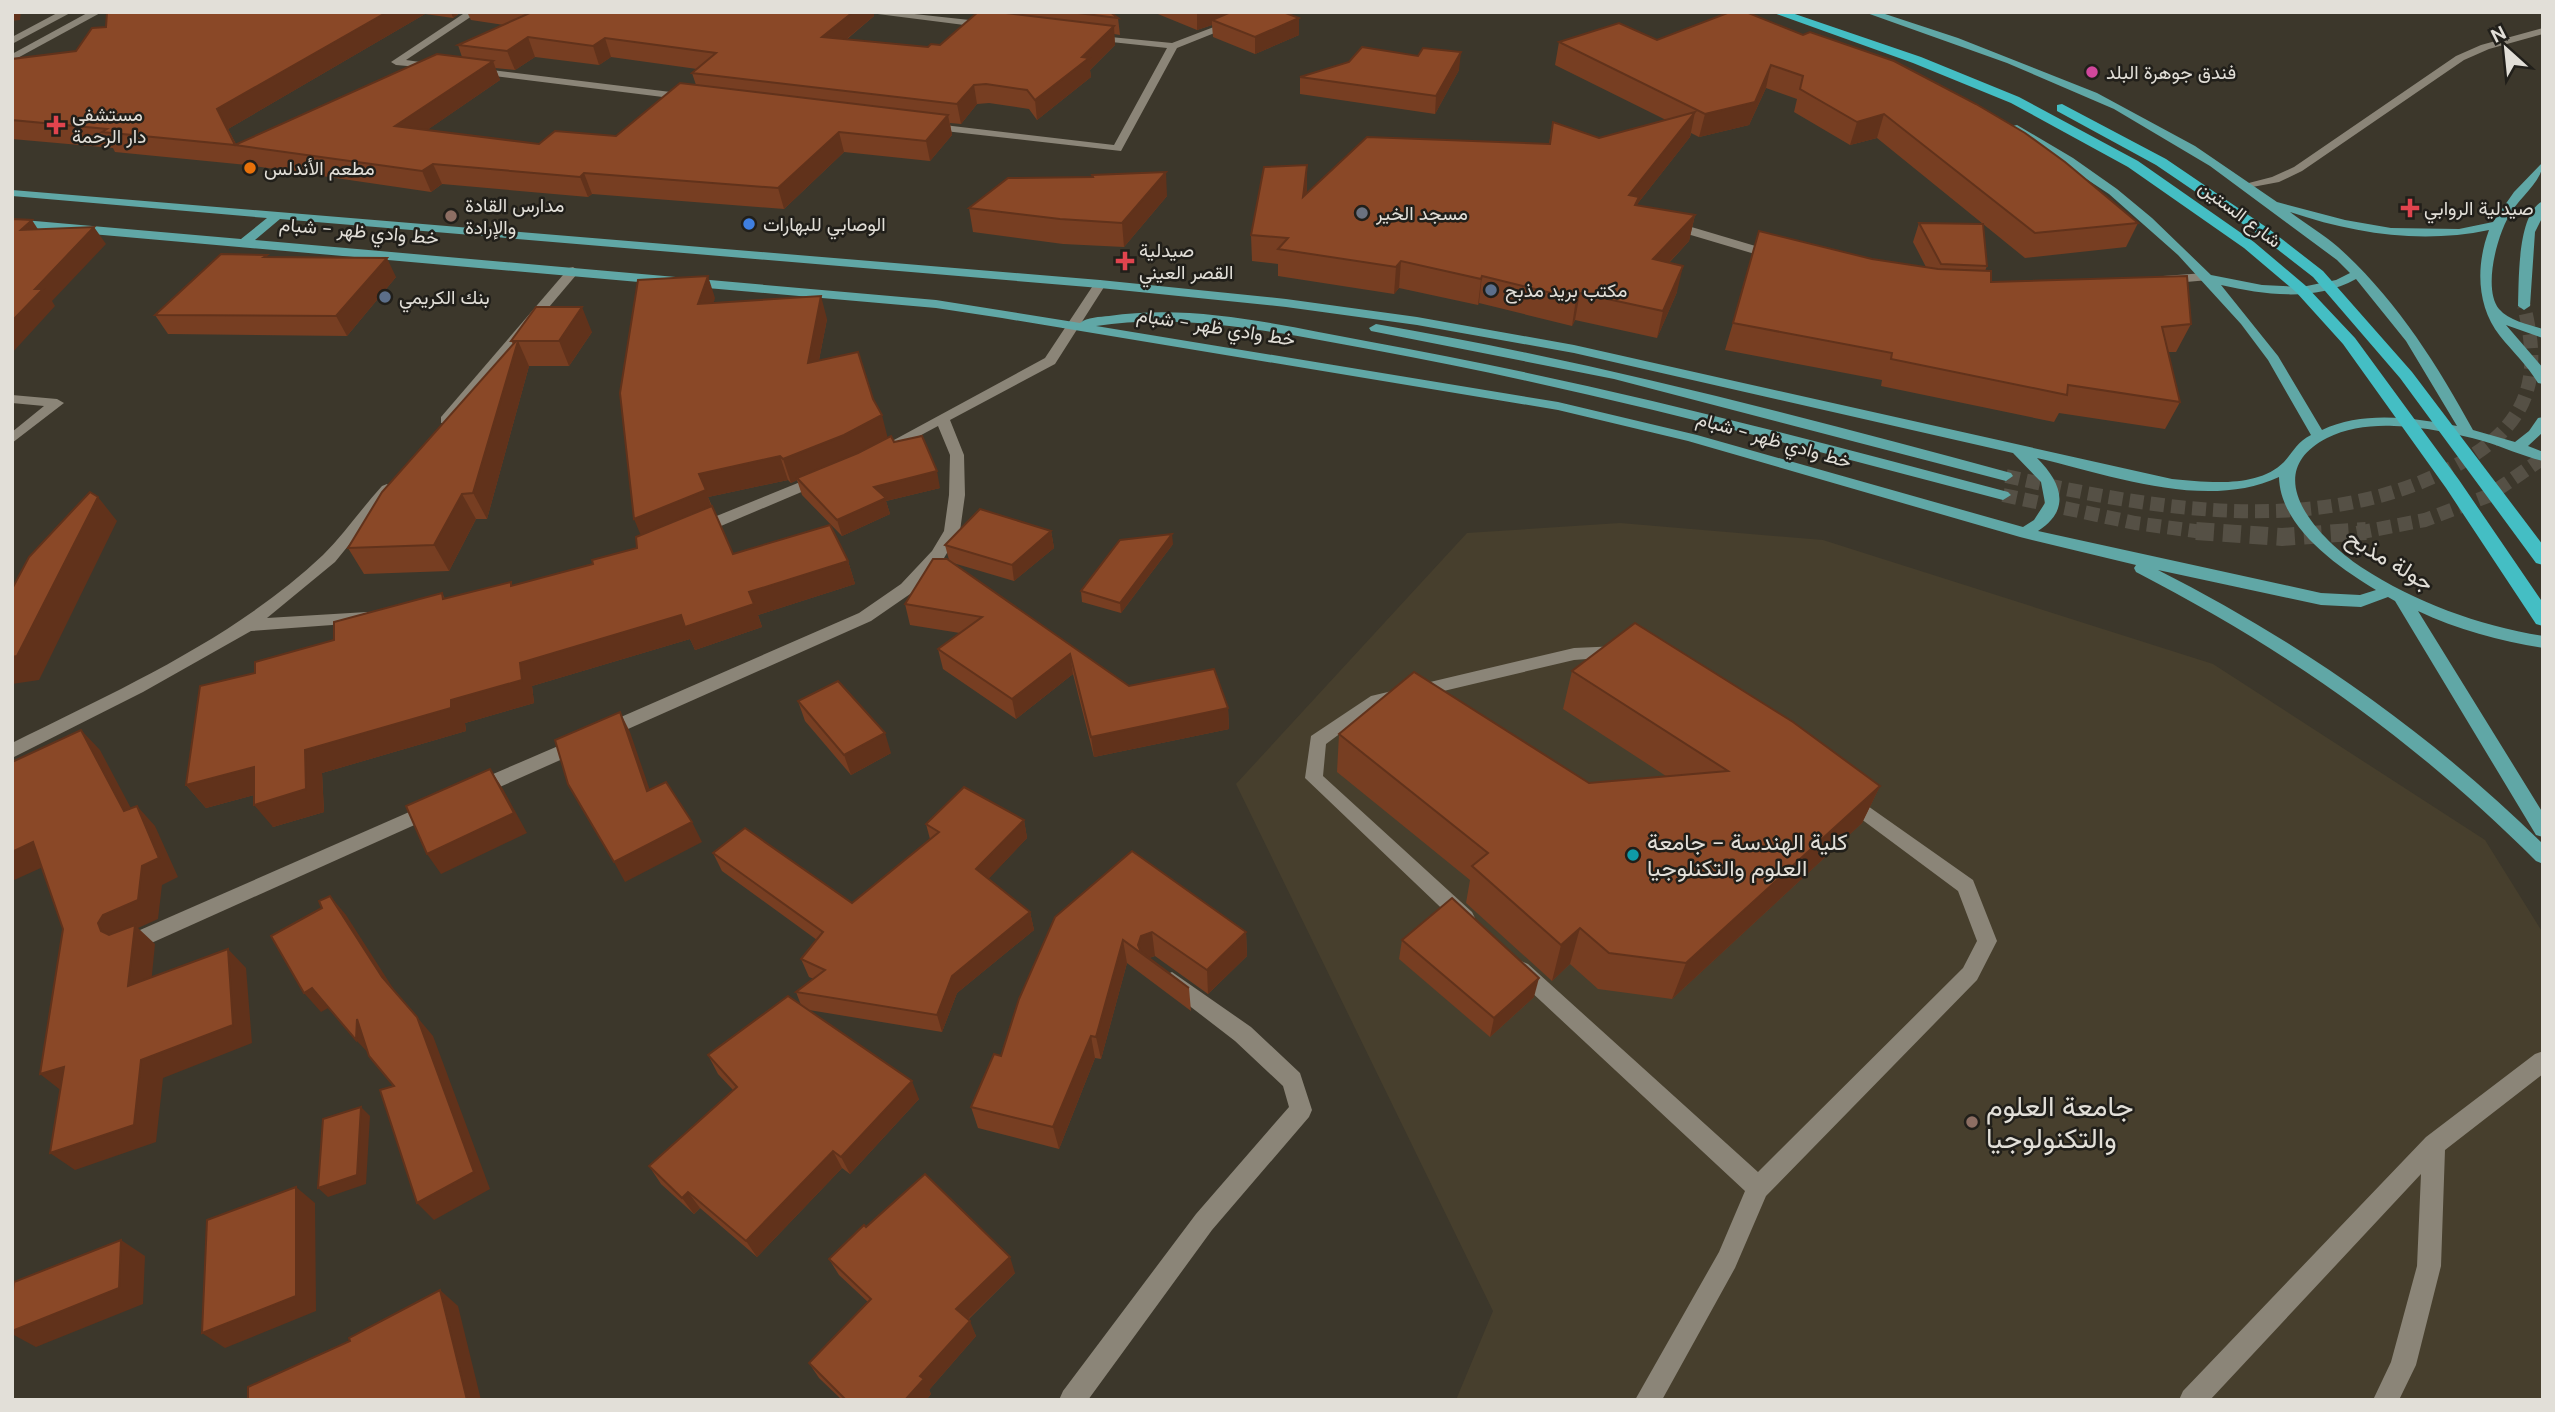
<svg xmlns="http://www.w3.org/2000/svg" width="2555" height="1412" font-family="'DM Sans',Vazirmatn,sans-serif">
<rect width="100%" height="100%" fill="#3c372b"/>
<path fill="#473f2d" d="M1620,523L1823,540L2213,664L2485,840L2543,933V1400H1456L1493,1311L1236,784L1467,533Z"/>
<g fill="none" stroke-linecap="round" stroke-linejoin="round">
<g stroke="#555045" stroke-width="14" stroke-dasharray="14 7" stroke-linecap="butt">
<path d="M2006,476C2152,509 2325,541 2462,462C2529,423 2542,379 2524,306"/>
<path d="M2003,495L2135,523L2210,533"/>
<path d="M2357,533L2425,520L2488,496L2543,458"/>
</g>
<path stroke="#555045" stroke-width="18" stroke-dasharray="18 9" stroke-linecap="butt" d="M2196,531L2282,537L2366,531"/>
<g fill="#8b8578" fill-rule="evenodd">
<path d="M1619,646L1627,652L1625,656L1574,660L1376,707L1326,744L1323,776L1472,912L1475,918L1472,924L1465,926L1458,924L1305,778L1311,736L1371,696L1574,648Z"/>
<path d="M1848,792L1973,880L1997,941L1977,980L1766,1196L1735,1268L1662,1400H1635L1719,1252L1745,1191L1514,976L1511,970L1514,964L1521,961L1528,964L1758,1172L1963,968L1977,941L1958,891L1841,804L1839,799L1841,794Z"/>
<path d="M2543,1051V1074L2445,1150L2441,1266L2416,1365L2399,1400H2373L2391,1362L2417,1266L2421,1174L2210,1400H2179L2183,1391L2426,1137L2535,1054Z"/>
</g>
<g fill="#8b8578" fill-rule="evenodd">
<path d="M466,12H478L406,60L441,65V69L396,65L391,62Z"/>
<path d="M862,12H896L988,22L993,25L988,28Z"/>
<path d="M1253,12H1267L1177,48L1121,151L927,129L922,126L927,123L1114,145L1167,48L1093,40L1090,39V35L1172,43Z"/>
<path d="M2543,28V34L2489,49L2464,60L2302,171L2279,182L2247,188L2241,185L2272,177L2294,167L2456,56L2481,45Z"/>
<path d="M475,68L687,94L692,97L687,100L471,73L470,71Z"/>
<path d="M1678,223L1779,253L1781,256L1775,260L1674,230V224Z"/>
<path d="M573,267L579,271L577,274L451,423H441V417L569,268Z"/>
<path d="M2205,273L2211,277L2209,280L2163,284L2157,280L2163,276Z"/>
<path d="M1100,280L1106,284L1055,364L950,420L964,455L965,495L960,531L944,558L913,592L871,621L610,737H598L595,732L598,727L859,613L901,584L932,551L944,531L949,495L950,455L938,426L882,456H872L870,453L1045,358L1096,281Z"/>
<path d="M12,395L57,399L64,403L12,443V432L44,406L12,403Z"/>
<path d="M820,474L827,479L825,482L702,534L697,535L689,530L692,526Z"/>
<path d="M387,484L395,489L392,492L335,562L267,618L367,612L373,614L375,618L373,622L251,631L143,692L12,758V743C120,689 234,639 323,555C344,534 362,508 382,486Z"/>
<path d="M579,737L585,739L588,744L585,749L484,794H470L468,789L470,784Z"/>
<path d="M432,802L439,804L441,809L439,814L138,949L131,952L124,949L121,943L124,937Z"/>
<path d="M1172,972L1251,1027L1300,1073L1312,1110L1309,1117L1212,1230L1088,1400H1059L1063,1391L1196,1214L1289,1107L1283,1086L1235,1041L1165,987L1162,981L1165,975Z"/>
</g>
<g fill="#8b8578" fill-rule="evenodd">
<path d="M59,12H72L12,44V37Z"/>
<path d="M89,12H102L12,61V54Z"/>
</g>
<g fill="#60a7a6" fill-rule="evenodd">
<path d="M1864,12H1879L1958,38L2097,93L2195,146L2277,202L2345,220L2391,228L2459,229L2493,222L2514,192L2543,162C2543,180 2522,195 2512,211C2498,231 2482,288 2499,309C2509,321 2528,324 2543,329V338L2506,325L2543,368V384L2538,383C2527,365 2513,352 2500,336C2476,305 2476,265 2489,230C2422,244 2355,234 2290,212C2306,224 2323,234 2338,247C2395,298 2437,364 2473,430L2515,442L2529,431L2538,418L2543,417V432L2528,446L2543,452V461C2522,456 2503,447 2483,441C2454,433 2424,427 2394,426C2371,425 2347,428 2327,438C2257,474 2318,538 2361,567C2416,603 2478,625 2543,636V648C2500,641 2458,630 2418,611L2543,813V837L2536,835L2395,601L2388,597L2361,607L2321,605L2158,570C2300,642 2429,732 2543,844V864L2536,861C2416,741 2287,650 2136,572L2134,568L2136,565L2020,537L1688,441L1558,410L1002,318L936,308L12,227V219L241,239L267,218L12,196V190L1100,280L1286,299L1417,317L1574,345L2172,479C2206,482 2257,489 2284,462C2294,451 2297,442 2311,435L2268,360L2241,324L2178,255L2109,194L2008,127L2017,125L2073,158L2117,189L2152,218L2211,275L2262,285L2302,287L2336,280L2350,273L2337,260L2210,166L2114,109L2007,63ZM280,219L1100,288L1286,307L1417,325L1574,353L2013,453L2041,482L2045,503L2034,520L2023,527L1697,435L1558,402L1096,326C1189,312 1283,334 1374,350C1587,389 1794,445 2003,500L2011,495L2008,492C1796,435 1583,380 1366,341C1283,326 1194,303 1109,316C1100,317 1087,317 1080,323L936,300L255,240ZM2356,279L2406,341L2457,426C2415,418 2363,410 2322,430L2278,356L2221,285C2266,295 2314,302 2356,279ZM2037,458C2111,475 2206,511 2279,477C2280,527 2338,567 2376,590L2360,595L2321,593L2038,531C2072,509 2061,482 2037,458Z"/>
<path d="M2543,201V216L2535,232L2530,306L2524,310L2518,306C2519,281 2517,213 2543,201Z"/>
<path d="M1376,324C1591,361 1801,416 2011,473L2013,476L2006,481L1614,379L1371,331L1369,328Z"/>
</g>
<g fill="#44bec4" fill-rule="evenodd">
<path d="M1771,12H1789L1921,57L2019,97L2138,161L2254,242L2306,286L2355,338L2459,480L2543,603V626L2536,624L2446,488L2343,344L2296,292L2244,248L2128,167L2011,103L1913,63Z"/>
<path d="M2062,104L2166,159L2269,229L2323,271L2412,372L2543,545V565L2536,563L2400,378L2313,277L2259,235L2156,165L2057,111V105Z"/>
</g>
</g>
<g fill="#773e22" fill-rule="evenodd">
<path d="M107,12H461L453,18L425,14L228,129L236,144L462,57L458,45L504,25L471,20L467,12H874V16L846,40L928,47L940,45L978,12H1110L1118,18L1120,35L1114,34L1115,45L1090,70L1091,77L1037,120L1029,109L989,103L977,104L961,124L950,123L952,135L930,161L844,152L784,209L592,194L588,197L442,184L431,192L247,165L115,152L113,148L12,139V59L76,51L106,27ZM535,57L599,65L611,57L697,69L692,73L696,85L616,136L539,144L427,130L500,80L495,68L515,70Z"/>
<path d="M1153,12H1283L1299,18V35L1255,54L1213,37L1212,25L1197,30Z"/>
<path d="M1730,12L2138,223L2126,247L2025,258L1877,138L1850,145L1794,112L1797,99L1766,88L1749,125L1699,137L1691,133L1690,137L1638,203L1637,205L1695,215L1689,241L1669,263L1677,292L1657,338L1575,320L1572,326L1479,303L1478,305L1399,288L1394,294L1278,276V264L1252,261L1251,235L1307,193L1549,144L1553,122L1599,138L1666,120L1555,65L1559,42L1657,40Z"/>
<path d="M1459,70L1435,114L1300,94V77Z"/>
<path d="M1092,175L1167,196L1124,247L1063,244L973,232L969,208L1092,177Z"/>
<path d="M1919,223L1987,266L1985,271L1991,282L2191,324L2176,352H2168L2180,402L2165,429L2059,413L2054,422L1881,386L1882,380L1725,350L1733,323L1872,259L1926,267L1913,242Z"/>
<path d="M269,257L396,277L347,336L168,334L155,315Z"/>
<path d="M715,298L713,303L827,319L819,360L873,399L887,437L894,442L940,488L886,501L890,514L842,536L802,495L797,480L791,483L788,480L708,497L733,554L848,561L855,584L758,615L762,627L695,650L690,639L532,686L534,703L465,723L466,731L322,773L324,812L273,827L254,795L206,808L186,785L255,673L442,593L445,599L513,586L593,564L637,548Z"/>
<path d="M592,332L569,366H529L487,519H476L449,571L364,574L348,548L513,344L511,341Z"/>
<path d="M1051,531L1054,548L1014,581L953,563L1129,686L1228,708L1229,729L1094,757L1073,674L1016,719L943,669L938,649L960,633L910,625L905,604L949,560L945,545Z"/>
<path d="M1173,544L1121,613L1082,602L1081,591Z"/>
<path d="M1572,671L1880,786L1862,823L1672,999L1598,989L1570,964L1552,981L1466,903L1470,880L1337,772L1339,734L1589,783L1666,776L1563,709Z"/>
<path d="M798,701L891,753L851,775L805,721Z"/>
<path d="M1024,820L1027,838L988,879L1030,912L1034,930L957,993L942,1032L809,1010L919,1099L850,1174L842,1168L757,1257L700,1208L694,1214L661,1184L649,1166L733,1090L718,1074L708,1055L801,1005L796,992L814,979L809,977L801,959L817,940L722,871L713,853L852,903L930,839L926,824Z"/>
<path d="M1055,917L1246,932L1247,956L1208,994L1155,956L1149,958L1189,988L1191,1011L1127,963L1101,1059L1095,1058L1059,1149L978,1128L971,1107L1001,1056Z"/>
<path d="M1402,940L1534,997L1490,1037L1399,959Z"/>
<path d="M866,1227L1015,1273L968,1320L976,1336L929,1390L931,1394L926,1400H842L819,1378L809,1363L868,1302L839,1275L829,1259Z"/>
</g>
<g fill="#61321b">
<path d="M12,12H21L20,20L12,21Z"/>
<path d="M387,12H424L425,14L228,129L236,145H235L217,109Z"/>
<path d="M451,12H461L453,18Z"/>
<path d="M853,12H874V16L826,56L822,37Z"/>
<path d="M1197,12H1242L1212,20V25L1197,30Z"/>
<path d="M1299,18V35L1255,54V37Z"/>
<path d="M1114,26L1115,45L1090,70L1091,77L1037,120L1035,100L1082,57Z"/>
<path d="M528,37L535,57L515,70L507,51Z"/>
<path d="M605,38L611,57L599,65L593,46Z"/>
<path d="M1461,52L1459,70L1435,114L1436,96Z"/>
<path d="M493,61L500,80L404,146L395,126Z"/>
<path d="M1771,65L1766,88L1749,125L1699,137L1705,114Z"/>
<path d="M974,85L977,104L961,124L957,104Z"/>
<path d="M1695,112L1690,137L1638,203L1634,223L1629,195Z"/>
<path d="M1884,114L1877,138L1850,145L1857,122Z"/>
<path d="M948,115L952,135L930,161L926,141Z"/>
<path d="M839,132L844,152L784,209L778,188Z"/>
<path d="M433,164L442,184L431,192L422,171Z"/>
<path d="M1307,165V191L1302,223L1303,197Z"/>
<path d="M1166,172L1167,196L1124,247L1122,223Z"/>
<path d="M584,173L592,194L588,197L580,177Z"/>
<path d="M1695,215L1689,241L1647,286L1653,259Z"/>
<path d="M32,220L43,237L21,230Z"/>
<path d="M94,227L106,244L52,301L55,306L12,353V321L35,289Z"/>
<path d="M387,258L396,277L347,336L336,316Z"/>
<path d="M1401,261L1399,288L1394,294L1396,267Z"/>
<path d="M1683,266L1677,292L1657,338L1663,311Z"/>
<path d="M708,276L715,298L706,327L698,304Z"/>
<path d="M1482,276L1479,303L1478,305L1481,279Z"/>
<path d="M1580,293L1575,320L1572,326L1576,299Z"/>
<path d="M821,296L827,319L814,386L808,363Z"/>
<path d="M582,307L592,332L569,366L559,341Z"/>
<path d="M518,341L529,366L487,519L473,493Z"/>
<path d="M882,415L888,439L850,459L797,478V480L791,483L783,459Z"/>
<path d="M780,456L788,480L708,497L714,514L644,543L634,519L699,474Z"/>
<path d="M937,471L940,488L886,501L890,514L842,536L837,520L874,487Z"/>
<path d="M462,494L476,519L449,571L434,545Z"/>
<path d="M98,497L117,521L39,680L12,684V657Z"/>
<path d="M1051,531L1054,548L1014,581L1012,565Z"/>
<path d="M1172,534L1173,544L1121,613L1120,603Z"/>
<path d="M848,561L855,584L758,615L762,627L695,650L690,639L532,686L534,703L465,723L466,731L322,773L324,812L273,827L254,805L305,750L451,700L520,663Z"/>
<path d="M1070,654L1073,674L1016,719L1012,699Z"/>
<path d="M1228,708L1229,729L1094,757L1091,737Z"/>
<path d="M620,712L630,732L657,811L647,791Z"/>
<path d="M81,730L100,750L143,831L124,811Z"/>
<path d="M885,733L891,753L851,775L844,755Z"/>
<path d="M254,767L273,790L206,808L186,785Z"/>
<path d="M490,769L503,789L527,833L441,874L427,854Z"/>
<path d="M1880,786L1862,823L1672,999L1686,963Z"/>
<path d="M137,806L155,826L178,877L162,885L158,919L138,928L155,944L149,1005L128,986L101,931L98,923Z"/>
<path d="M1024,820L1027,838L981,887L976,869Z"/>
<path d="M692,822L702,842L625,882L614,862Z"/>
<path d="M33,842L54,862L12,881V852Z"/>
<path d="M330,896L346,915L398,996L382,977Z"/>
<path d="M1030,912L1034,930L957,993L942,1032L937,1015L952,976Z"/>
<path d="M1580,928L1570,964L1552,981L1561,945Z"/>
<path d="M1152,932L1155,956L1149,958L1138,951V945L1141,936Z"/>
<path d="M1246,932L1247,956L1208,994L1207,970Z"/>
<path d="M1123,940L1127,963L1101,1059L1096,1037Z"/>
<path d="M228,949L246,968L252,1043L163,1078L156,1142L75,1170L50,1153L141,1060Z"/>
<path d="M1539,978L1534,997L1490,1037L1494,1018Z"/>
<path d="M312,988L330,1007L321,1012L304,993Z"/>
<path d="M417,1017L433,1036L490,1189L434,1220L417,1203Z"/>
<path d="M357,1019L373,1058L356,1040Z"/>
<path d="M1091,1036L1095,1058L1059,1149L1053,1127Z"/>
<path d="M64,1067L63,1092L40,1074Z"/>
<path d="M912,1081L919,1099L850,1174L841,1157Z"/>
<path d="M361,1107L370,1116L366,1184L328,1197L318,1188Z"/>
<path d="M833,1151L842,1168L757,1257L746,1241Z"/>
<path d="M296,1187L315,1203L316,1311L225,1348L202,1333Z"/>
<path d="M688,1192L700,1208L694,1214L682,1198Z"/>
<path d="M121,1240L145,1256L143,1304L36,1347L12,1334V1331Z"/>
<path d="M1010,1257L1015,1273L963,1324L956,1309Z"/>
<path d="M440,1290L458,1306L481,1400H467Z"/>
<path d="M970,1321L976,1336L929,1390L931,1394L926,1400H905L920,1376Z"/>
</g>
<g fill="#8a4827" stroke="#61321b" stroke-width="2">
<path d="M107,12H387L217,109L235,145L437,54L493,61L395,126L539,144L555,131L616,136L680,83L948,115L926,141L839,132L778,188L584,173L580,177L433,164L422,171L235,145L102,132L107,129L12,120V59L76,51L92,28L106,27Z"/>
<path d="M532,12H853L822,37L928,47L931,44L940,45L978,12H998L1114,26L1082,57L1089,58L1035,100L1027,90L986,84L974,85L957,104L692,73L716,53L605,38L593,46L528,37L507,51L458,45Z"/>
<path d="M1070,12H1110L1118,18Z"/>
<path d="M1231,12H1283L1299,18L1255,37L1212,20Z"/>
<path d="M1730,12H1746L1803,35L1810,32L1894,61L1976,104L2025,133L2065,162L2138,223L2035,233L1884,114L1857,122L1800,89L1803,76L1771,65L1755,102L1705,114L1559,42L1619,23L1657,40Z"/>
<path d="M1362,47L1418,56L1423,48L1461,52L1436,96L1300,77L1349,62Z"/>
<path d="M1695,112L1629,195L1639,197L1635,205L1695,215L1653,259L1683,266L1663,311L1580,293L1576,299L1482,276L1481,279L1401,261L1396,267L1278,249L1288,238L1251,235L1264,167L1307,165L1303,197L1367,137L1550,144L1553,122L1599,138Z"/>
<path d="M1166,172L1122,223L1060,219L969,208L1008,178L1093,177L1092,175Z"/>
<path d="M12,219L32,220L21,230L94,227L35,289H43L12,321Z"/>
<path d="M1919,223L1983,224L1987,266L1941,264Z"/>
<path d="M1759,231L1872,259L1938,269L1991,271V282L2187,276L2191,324L2162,327L2180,402L2068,385L2067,395L1891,359L1892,353L1733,323Z"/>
<path d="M221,254L267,255L264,257L387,258L336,316L155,315Z"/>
<path d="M708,276L698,304L821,296L808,363L858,352L873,399L882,415L844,435L783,459L780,456L699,474L706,490L634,519L620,393L638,280Z"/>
<path d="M536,307H582L559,341H518L473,493L462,494L434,545L348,548L382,492L516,341H511Z"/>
<path d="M891,436L894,442L922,436L937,471L874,487L886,498L837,520L797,478L858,453Z"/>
<path d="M90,492L98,497L17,656L12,657V589L29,557Z"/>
<path d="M712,506L733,554L830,525L848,561L749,592L754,604L685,627L681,615L520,663L522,680L451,700V708L305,750L306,789L254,805V767L186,785L200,686L255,673V662L334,640V622L442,593L443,599L511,582V586L593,564L592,560L637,548L636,537Z"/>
<path d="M980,509L1051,531L1012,565L945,545Z"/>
<path d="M1172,534L1120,603L1081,591L1120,540Z"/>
<path d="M933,559H947L1129,686L1214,669L1228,708L1091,737L1070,654L1012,699L938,649L982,617L905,604Z"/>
<path d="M1635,623L1793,722L1880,786L1686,963L1609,953L1580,928L1561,945L1472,866L1488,853L1339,734L1414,672L1589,783L1728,771L1572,671Z"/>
<path d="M838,681L885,733L844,755L798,701Z"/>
<path d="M620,712L647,791L666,782L692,822L614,862L568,784L555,740Z"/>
<path d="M81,730L124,811L137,806L159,858L142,866L138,900L103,915L98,923L101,931L109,935L135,925L128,986L228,949L233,1025L141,1060L134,1125L50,1153L64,1067L40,1074L63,929L33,842L12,852V762Z"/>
<path d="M490,769L514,813L427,854L406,806Z"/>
<path d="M964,787L1024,820L976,869L1030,912L952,976L937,1015L796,992L825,970L801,959L823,932L713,853L745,828L852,903L939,832L926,824Z"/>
<path d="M1132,851L1246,932L1207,970L1152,932L1141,936L1138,945L1141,952L1189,988L1123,940L1096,1037L1091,1036L1053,1127L971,1107L994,1054L1001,1056L1019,999L1055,917Z"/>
<path d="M330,896L382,977L417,1017L474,1172L417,1203L380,1090L394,1086L369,1056L357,1019L356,1040L312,988L304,993L271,936L322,908L319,901Z"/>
<path d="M1452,898L1539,978L1494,1018L1402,940Z"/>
<path d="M788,996L912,1081L841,1157L833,1151L746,1241L688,1192L682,1198L649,1166L737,1087L708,1055Z"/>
<path d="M361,1107L357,1175L318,1188L323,1119Z"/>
<path d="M925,1174L1010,1257L956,1309L970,1321L920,1376L924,1379L905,1400H846L809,1363L871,1299L829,1259L864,1225L866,1227Z"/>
<path d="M296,1187V1296L202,1333L207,1220Z"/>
<path d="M121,1240L119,1288L12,1331V1300L14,1282Z"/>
<path d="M440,1290L467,1400H248V1387L350,1341L349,1338Z"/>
</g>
<circle fill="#d1479c" stroke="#211f1a" stroke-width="2.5" cx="2092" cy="72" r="7"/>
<g fill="#e0444e" stroke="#211f1a" stroke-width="2.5">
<path d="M52.5 114.5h7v7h7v7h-7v7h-7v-7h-7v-7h7z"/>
<path d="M2406.5 197.5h7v7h7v7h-7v7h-7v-7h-7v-7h7z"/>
<path d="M1121.5 250.5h7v7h7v7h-7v7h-7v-7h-7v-7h7z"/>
</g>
<circle fill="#e8710a" stroke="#211f1a" stroke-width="2.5" cx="250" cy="168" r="7"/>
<circle fill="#6b7280" stroke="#211f1a" stroke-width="2.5" cx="1362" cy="213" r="7"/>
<g fill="#8d6e63" stroke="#211f1a" stroke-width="2.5">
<circle cx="451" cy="216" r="7"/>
<circle cx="1972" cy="1122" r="7"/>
</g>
<circle fill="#3f7fe0" stroke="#211f1a" stroke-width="2.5" cx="749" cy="224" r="7"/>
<g fill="#5c6f8a" stroke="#211f1a" stroke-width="2.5">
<circle cx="1491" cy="290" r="7"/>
<circle cx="385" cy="297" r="7"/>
</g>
<circle fill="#0f9aa8" stroke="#211f1a" stroke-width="2.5" cx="1633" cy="855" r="7"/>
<g text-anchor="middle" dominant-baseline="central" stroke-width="5" stroke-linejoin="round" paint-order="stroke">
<g font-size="19" fill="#e2dfd8" stroke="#211f1a" text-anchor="start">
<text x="2106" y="72">فندق جوهرة البلد</text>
<text x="72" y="114">مستشفى<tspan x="72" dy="22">دار الرحمة</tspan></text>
<text x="264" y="168">مطعم الأندلس</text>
<text x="465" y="205">مدارس القادة<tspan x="465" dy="22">والإرادة</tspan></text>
<text x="2424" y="208">صيدلية الروابي</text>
<text x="1376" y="213">مسجد الخير</text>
<text x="763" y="224">الوصابي للبهارات</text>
<text x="1139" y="250">صيدلية<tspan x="1139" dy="22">القصر العيني</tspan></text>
<text x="1505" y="290">مكتب بريد مذبح</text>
<text x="399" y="297">بنك الكريمي</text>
</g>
<g font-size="19" fill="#e2dfd8" stroke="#211f1a">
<text transform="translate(2240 214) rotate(37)">شارع الستين</text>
<text transform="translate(359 231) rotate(5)">خط وادي ظهر - شبام</text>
<text transform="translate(1216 327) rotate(9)">خط وادي ظهر - شبام</text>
<text transform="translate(1774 440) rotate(16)">خط وادي ظهر - شبام</text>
</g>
<g font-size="23" fill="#e2dfd8" stroke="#211f1a">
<text transform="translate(2390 560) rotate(31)">جولة مذبح</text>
</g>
<g font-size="23" fill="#e2dfd8" stroke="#211f1a" text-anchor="start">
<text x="1647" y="842">كلية الهندسة - جامعة<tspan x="1647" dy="26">العلوم والتكنلوجيا</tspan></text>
</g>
<g font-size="28" fill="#e2dfd8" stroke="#211f1a" text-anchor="start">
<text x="1986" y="1106">جامعة العلوم<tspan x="1986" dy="32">والتكنولوجيا</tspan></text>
</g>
</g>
<rect width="2555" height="1412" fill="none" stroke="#e2dfd8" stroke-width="28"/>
<g transform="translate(2506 49) rotate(333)" stroke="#211f1a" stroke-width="5" paint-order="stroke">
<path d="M0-5L12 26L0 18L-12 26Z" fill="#e2dfd8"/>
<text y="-10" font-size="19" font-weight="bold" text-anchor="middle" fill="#e2dfd8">N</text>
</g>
</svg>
